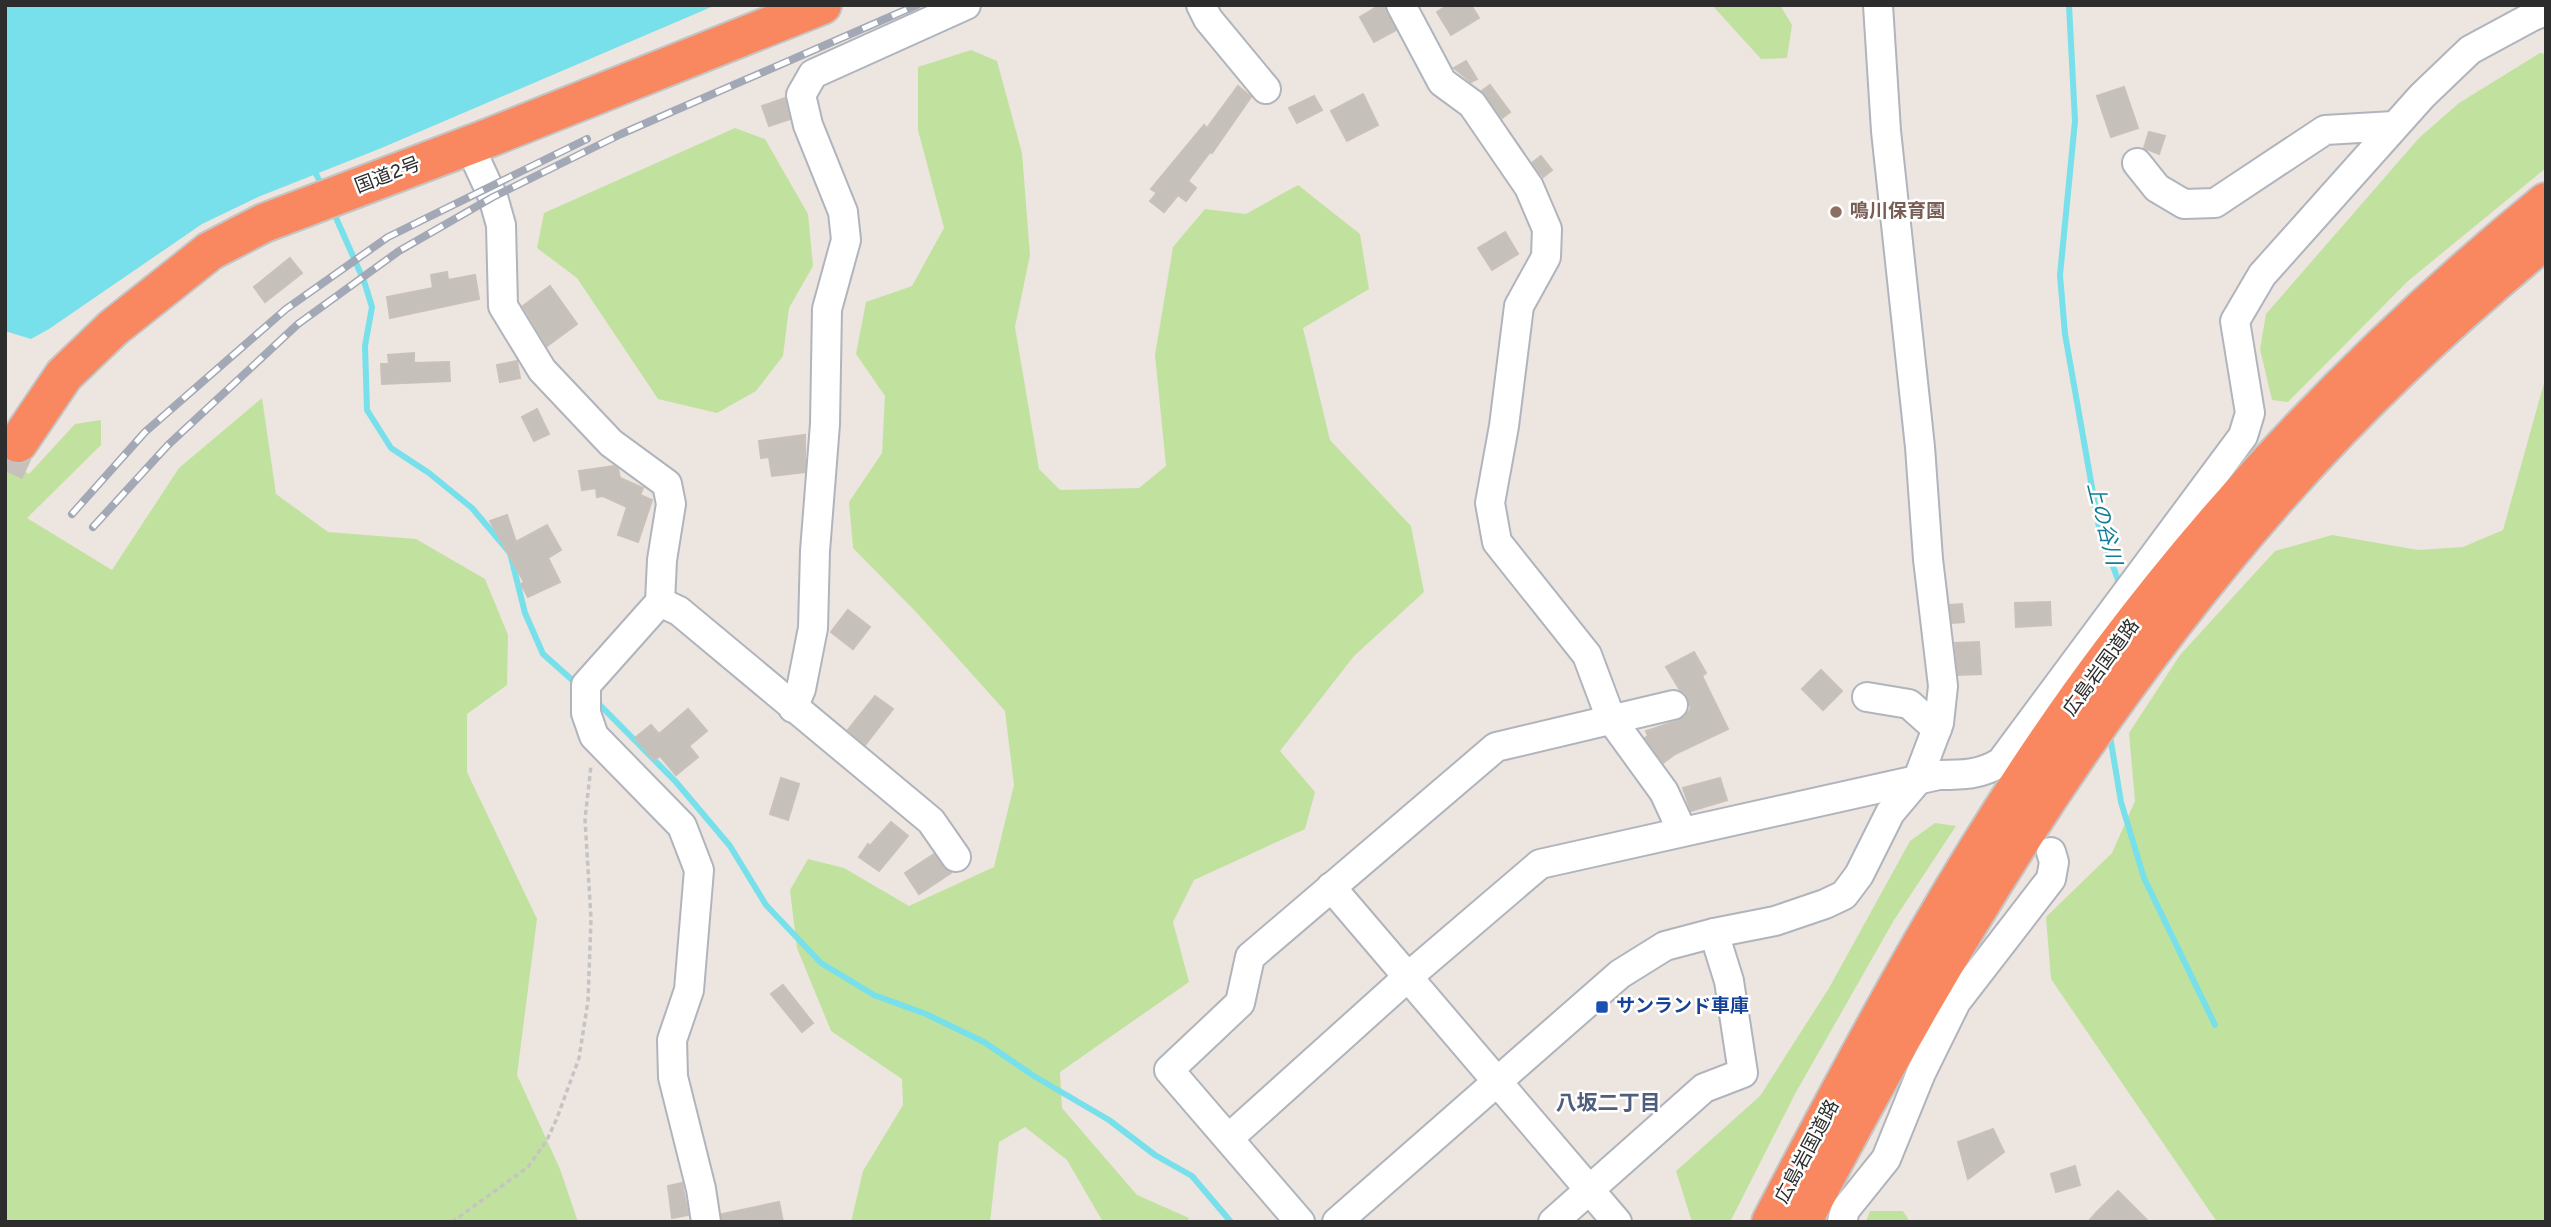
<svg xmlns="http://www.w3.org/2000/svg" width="2551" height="1227" font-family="Overpass,'Noto Sans JP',sans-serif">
<rect width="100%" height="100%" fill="#ede5e0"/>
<g fill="#c1e29e">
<path d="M1712,5H1780L1792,25L1787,58L1761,59Z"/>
<path d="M971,50L997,61L1022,153L1030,255L1015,327L1039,469L1060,490L1139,488L1166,466L1155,355L1173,247L1205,209L1246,214L1298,185L1360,234L1369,289L1303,328L1330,440L1411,526L1424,592L1354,656L1280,751L1315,792L1305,829L1194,880L1173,922L1189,982L1060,1072L1062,1108L1137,1195L1189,1218L1187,1222H1103L1067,1160L1025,1127L999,1142L990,1222H851L863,1171L903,1105L902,1079L831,1031L797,948L790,890L808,859L844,868L909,906L994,867L1014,785L1005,711L917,613L853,548L849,502L882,453L885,396L856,354L866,302L912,286L944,228L918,130V67Z"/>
<path d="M2540,53L2546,54V168L2408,281L2288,402L2272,400L2260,349L2266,314L2419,138L2459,103Z"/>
<path d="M735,128L765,139L808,214L813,266L789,308L783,356L756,391L717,413L658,399L577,278L537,248L544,213Z"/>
<path d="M2546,376V1222H2217L2051,979L2046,917L2112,853L2135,801L2129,733L2180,655L2275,551L2332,535L2418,550L2463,547L2503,530Z"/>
<path d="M262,398L276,494L328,532L416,539L485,579L508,635L507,685L467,714V772L537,919L517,1075L560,1169L578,1222H5V458L29,474L75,424L101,420V445L27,518L112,570L179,468Z"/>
<path d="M1935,823L1956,826L1894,920L1795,1094L1730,1222H1692L1676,1171L1760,1096L1829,988L1910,841Z"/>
<path d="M1870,1211H1903L1910,1222H1866Z"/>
</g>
<path fill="#77e0eb" d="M5,5H716L379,149L258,197L202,224L49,329L31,339L5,331Z"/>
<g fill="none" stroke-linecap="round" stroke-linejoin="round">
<g stroke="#77e0eb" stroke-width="6">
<path d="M2069,5L2075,121L2060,275L2065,334L2099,527L2118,580L2117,589"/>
<path d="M316,174L323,188"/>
<path d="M333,211L364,281L372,307L365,346L367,410L391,448L429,473L472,508L510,553L525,613L543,654L579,686"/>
<path d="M595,700L676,782L730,846L766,905L821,963L874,995L926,1014L984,1042L1034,1076L1109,1120L1155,1155L1192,1176L1231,1222"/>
<path d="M2110,736L2121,802L2144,878L2215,1025"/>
</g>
</g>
<g fill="#c6c0bb" stroke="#c9c1b9" stroke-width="2">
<path d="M1380,5H1383L1396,30L1374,42L1360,17Z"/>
<path d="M1448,5H1471L1479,18L1451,35L1437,12Z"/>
<path d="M1466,61L1477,79L1471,82L1454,68Z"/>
<path d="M1490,85L1510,112L1502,118L1482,91Z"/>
<path d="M1238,86L1251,97L1212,153L1210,152L1188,181L1196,188L1186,201L1178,195L1164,212L1150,201L1157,193L1151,189L1204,125L1207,128Z"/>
<path d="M2124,87L2138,128L2111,137L2097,96Z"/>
<path d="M1363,94L1378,125L1347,141L1331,111Z"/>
<path d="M1314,96L1322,110L1297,123L1289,108Z"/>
<path d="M785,98L790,119L769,126L762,106Z"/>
<path d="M2149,132L2165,136L2159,154L2144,148Z"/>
<path d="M1541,156L1552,170L1543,177L1532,163Z"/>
<path d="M1505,232L1518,254L1492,270L1478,248Z"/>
<path d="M290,258L302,273L265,302L254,287Z"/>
<path d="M447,272L448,280L475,275L479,299L390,318L387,297L433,288L431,275Z"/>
<path d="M550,286L577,324L547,346L523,306Z"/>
<path d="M414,353V363L449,362L450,381L382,384L381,364H389L388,355Z"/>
<path d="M517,361L520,378L500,382L497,365Z"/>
<path d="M537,409L549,434L534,441L522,417Z"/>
<path d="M805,435V472L772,476L769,457L761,458L759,441Z"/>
<path d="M614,466L618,469L620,478L643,488L640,495L652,500L638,542L618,535L627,507L603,496L597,497L596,488L582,490L579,471Z"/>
<path d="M507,515L516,542L547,525L561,550L548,558L560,582L528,597L521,584L524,582L490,521Z"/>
<path d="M2050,602L2051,625L2016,627L2015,603Z"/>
<path d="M1962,604L1964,622L1952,623L1950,605Z"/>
<path d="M848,610L870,627L853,649L831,632Z"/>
<path d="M1979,642L1981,674L1958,675L1955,643Z"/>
<path d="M1694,652L1706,673L1702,676L1728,729L1675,754L1663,763L1645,738L1648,736L1646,731L1677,721L1685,717L1691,708L1685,694L1680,690L1666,667Z"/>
<path d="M1821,670L1842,691L1823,710L1802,689Z"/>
<path d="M875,696L893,709L865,745L848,730Z"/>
<path d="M688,709L707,731L689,746L698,757L676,775L660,756L654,760L635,738L651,725L659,734Z"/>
<path d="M781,778L799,784L788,820L770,814Z"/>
<path d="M1720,778L1727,800L1691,811L1683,788Z"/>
<path d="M891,822L908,836L879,871L859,857L868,844L870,846Z"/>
<path d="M934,854L943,867L951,873L919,894L905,873Z"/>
<path d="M783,985L813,1023L802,1032L771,994Z"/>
<path d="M1993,1129L2004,1152L1968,1179L1958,1142Z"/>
<path d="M2075,1166L2080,1185L2056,1192L2051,1174Z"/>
<path d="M682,1183L688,1215L672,1218L668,1186Z"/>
<path d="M2118,1191L2149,1222H2088L2096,1213Z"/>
<path d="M779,1202L783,1222H722V1214Z"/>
</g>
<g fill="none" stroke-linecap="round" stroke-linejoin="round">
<path stroke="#c7c0bc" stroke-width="38" stroke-dasharray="38 19" stroke-linecap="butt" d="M5,471L18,443"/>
<g stroke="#b0b4bc" stroke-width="32">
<g id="minor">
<path d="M1201,5L1208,19L1266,89"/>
<path d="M1401,5L1442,82L1472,104L1529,187L1547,229L1546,257L1519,306L1504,426L1490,503L1497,542L1587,655L1611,719L1664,792L1682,831"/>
<path d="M469,145L493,197L501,225L503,306L542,370L611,443L667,484L671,504L662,560L660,602L586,685V713L594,736L682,826L699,870L689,990L672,1040L673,1077L701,1189L706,1222"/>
<path d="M2137,163L2157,188L2184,204L2215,203L2325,130L2394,126"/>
<path d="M660,602L679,611L931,821L956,857"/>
<path d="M1867,697L1909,704L1937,729"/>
<path d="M793,708L801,689L813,628L815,551L825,424L827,309L846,240L843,212L808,125L801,95L813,74L966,5"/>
<path d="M1331,887L1617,1222"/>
<path d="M1229,1138L1409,976L1540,864L1939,775C1962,775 1981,775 2001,762L2243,436L2250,413L2235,321L2262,275L2422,96L2470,50L2533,16L2546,11"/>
<path d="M1300,1222L1169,1070L1240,1003L1250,957L1496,747L1673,705"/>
<path d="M1337,1222L1620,974L1665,946L1714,933L1775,921L1825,904L1844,895L1859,875L1890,813L1917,781L1939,723L1943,686L1928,559L1920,447L1886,131L1878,5"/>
<path d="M1553,1222L1704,1088L1743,1073L1729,981L1714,933"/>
<path d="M1842,1222L1845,1210L1886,1159L1921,1073L1956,1002L2051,879L2054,862L2051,852"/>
</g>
</g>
<g stroke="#c4c4c4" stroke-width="42">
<g id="highway">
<path d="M18,443L64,375L113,328L210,251L264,223L486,139L822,5"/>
<path d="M1771,1222C1874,1025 1979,827 2114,649C2239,483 2384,334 2546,202"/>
<path d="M1802,1222C1937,962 2089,708 2284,489C2364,399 2453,316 2546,239"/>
</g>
</g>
<path stroke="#c4c4c4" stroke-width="3.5" stroke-dasharray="5 3.5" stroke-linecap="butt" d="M452,1222L528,1167L547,1140L557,1118L579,1058L588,1001L591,919L585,819L591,766"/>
<use href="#minor" stroke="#fff" stroke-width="28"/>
<use href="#highway" stroke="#f9875f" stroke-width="38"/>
<g stroke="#a2a8b6" stroke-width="8">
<g id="rail">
<path d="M72,514L145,432L286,309L388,237L587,139"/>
<path d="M93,527L168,445L298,324L399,251L493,197L621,134L917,5"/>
</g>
</g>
<use href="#rail" stroke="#fff" stroke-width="5" stroke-dasharray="16" stroke-linecap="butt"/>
</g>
<circle fill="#8d6e63" stroke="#fff" stroke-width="2.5" cx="1836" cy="212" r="7"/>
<rect fill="#1a4fb4" stroke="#fff" stroke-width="2.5" x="1595" y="1000" width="14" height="14" rx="3.5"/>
<g text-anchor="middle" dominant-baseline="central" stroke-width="5" stroke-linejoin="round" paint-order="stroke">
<g font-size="19" fill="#2d2d2d" stroke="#fff">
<text transform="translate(388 176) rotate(-21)">国道2号</text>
<text transform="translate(2102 668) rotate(-54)">広島岩国道路</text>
<text transform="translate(1808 1152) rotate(-62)">広島岩国道路</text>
</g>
<g font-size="19" font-weight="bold" fill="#785e54" stroke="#fff" text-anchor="start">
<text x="1850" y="212">鳴川保育園</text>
</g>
<g font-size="19" font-weight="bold" fill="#164399" stroke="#fff" text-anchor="start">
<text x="1616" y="1007">サンランド車庫</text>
</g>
<g font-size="21" font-style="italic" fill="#127d94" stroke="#fff">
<text transform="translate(2103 524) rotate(76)">上の谷川</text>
</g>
<g font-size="21" font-weight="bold" fill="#4e5e7c" stroke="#fff">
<text x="1608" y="1104">八坂二丁目</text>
</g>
</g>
<rect width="2551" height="1227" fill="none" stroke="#2d2d2d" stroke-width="14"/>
</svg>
